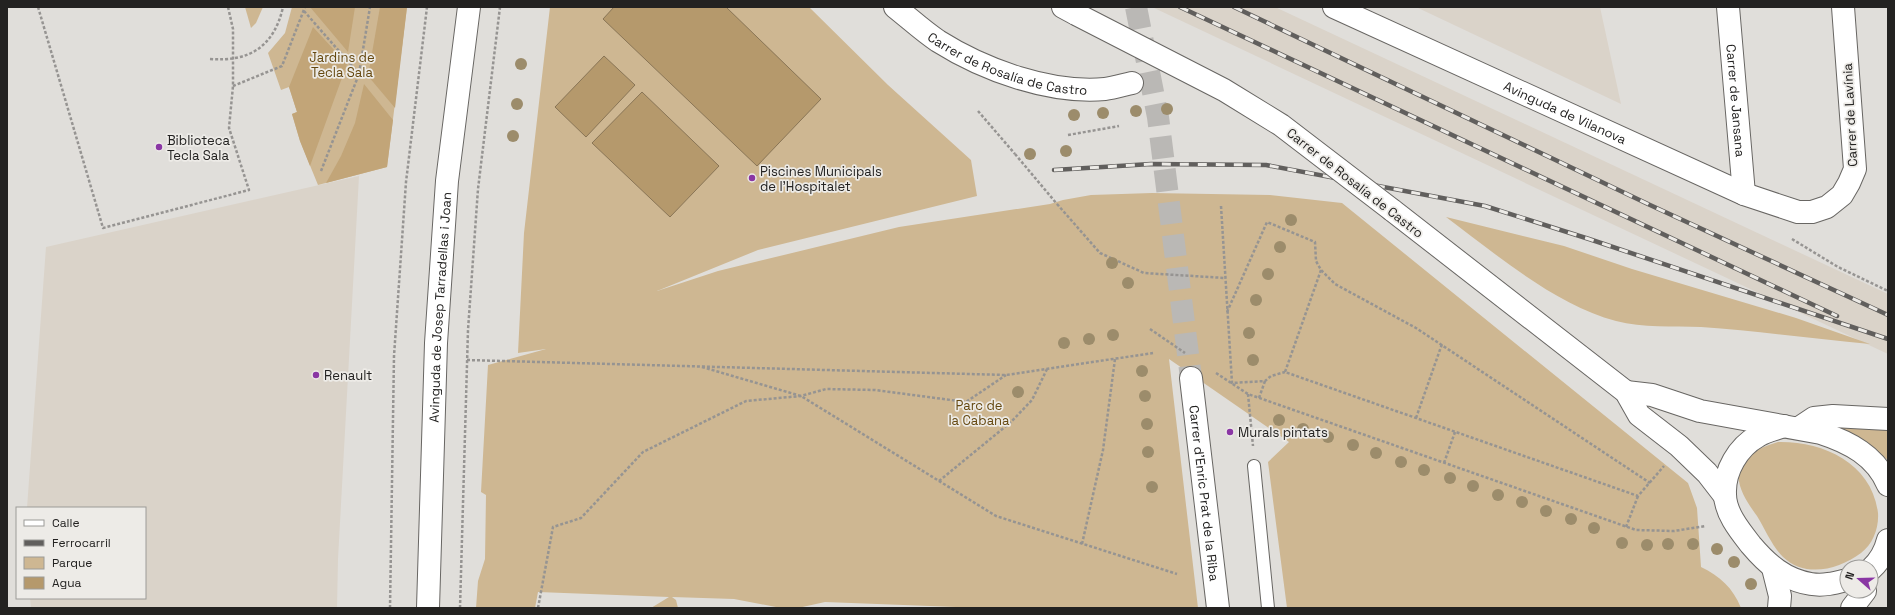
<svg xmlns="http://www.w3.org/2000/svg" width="1895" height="615" font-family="'Space Grotesk',sans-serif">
<rect width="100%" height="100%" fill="#e0deda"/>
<g fill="#dad3c9">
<path d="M1152,7H1275L1888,294V354Z"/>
<path d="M1416,7H1600L1621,104Z"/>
<path d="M359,176L338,559L337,608H31L30,598H145V508H27L46,247Z"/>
</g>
<g fill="#ceb792">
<path d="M245,7H263L256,23L251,28Z"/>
<path d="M292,7H407L387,167L318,185L300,141L292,114L297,112L289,87L281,90L268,53L285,33Z"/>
<path d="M550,7H809L888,85L971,160L977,196L758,250L657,291L718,271L899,227L1050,204L1063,200L1091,195L1152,193L1270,195L1342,203L1688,483L1697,508L1701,567C1720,576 1733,588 1741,608H1287L1268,462L1289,442L1169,359L1198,608H982L825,602L798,608H781L734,599L672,597L676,600L678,608H651L669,597L538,592L535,608H476L478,581L485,559L486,495L481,492L488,365L546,349L518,353L524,233Z"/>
<path d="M1446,217L1564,246L1632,269L1796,318L1870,344C1814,339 1758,331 1701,327C1673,326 1643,328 1616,321C1554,304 1497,255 1446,217Z"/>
<path d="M1829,425L1888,427V460L1869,446Z"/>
<path d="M1778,442C1823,441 1872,463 1878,513C1879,528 1873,544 1861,553C1838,570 1805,578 1783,557C1772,546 1765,529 1757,516C1749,505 1736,487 1739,472C1743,454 1762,447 1778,442Z"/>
</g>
<g fill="#c2a578">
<path d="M310,7H355L348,52Z"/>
<path d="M380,7H407L395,108L368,76Z"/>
<path d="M313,27L347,64L310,166L300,141L292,114L297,112L289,87Z"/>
<path d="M364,84L393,120L387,167L326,183L341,156L355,123Z"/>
</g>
<g fill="#b5996c" stroke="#897556">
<path d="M614,7H726L821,99L757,166L603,19Z"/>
<path d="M604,56L635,85L586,137L555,107Z"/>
<path d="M642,92L719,166L670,217L592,143Z"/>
</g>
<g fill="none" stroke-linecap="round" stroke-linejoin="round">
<path stroke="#bab8b5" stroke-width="22" stroke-dasharray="22 11" stroke-linecap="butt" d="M1136,7L1158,117L1191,378"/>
<g stroke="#686663" stroke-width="14">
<path id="lane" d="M1254,466L1268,608"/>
</g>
<g stroke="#686663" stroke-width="24">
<g id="street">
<path id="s1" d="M895,7C909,18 923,31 938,41C984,70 1050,94 1105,89C1114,88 1123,85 1132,83"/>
<path id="s2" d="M1334,7L1744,194L1798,212H1812L1827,207L1842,195L1849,183L1855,169L1843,7"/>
<path id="s3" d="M1728,7L1744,194"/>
<path d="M1799,428L1814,418L1833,416L1888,419"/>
<path id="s4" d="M428,608L436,343L447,181L469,7"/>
</g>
</g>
<g stroke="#686663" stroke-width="24">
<g id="secondary">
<path d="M1063,7L1076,14"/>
<path d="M1392,210L1626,392L1639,415L1679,446L1707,473L1724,495"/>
<path id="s5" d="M1191,378L1218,608"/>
<path d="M1626,392L1652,395L1700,411L1821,433C1849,442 1876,456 1888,485"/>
<path d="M1784,426C1776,429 1765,431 1758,436C1738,447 1724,471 1725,494C1725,513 1740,531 1751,545C1767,564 1785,580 1811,584C1824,586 1835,583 1847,580"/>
<path d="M1773,568L1780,596L1779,608"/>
<path d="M1871,569C1880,561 1885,552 1888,540"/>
<path d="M1852,608L1865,591"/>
</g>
</g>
<g stroke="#969492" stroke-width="2.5" stroke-dasharray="3 2" stroke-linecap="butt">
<path d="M38,7L103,228L249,190L229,128L233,86V29L228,7"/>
<path d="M304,11L359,74"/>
<path d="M233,86L282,66L305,7"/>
<path d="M978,111L1015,154"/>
<path d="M1068,135L1119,126"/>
<path d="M321,171L359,74L370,7"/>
<path d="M1057,204L1100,253L1144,273L1225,278"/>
<path d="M1221,206L1232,383L1265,381L1271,376L1285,372"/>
<path d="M1792,239L1838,267L1888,291"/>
<path d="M1321,270L1285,372L1638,496L1664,466"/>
<path d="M1227,312L1267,222L1315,242L1316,261L1321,270L1335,284L1416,328L1650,483"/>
<path d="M1150,329L1185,353"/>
<path d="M467,360L1006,375L1153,353"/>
<path d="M702,367L801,396L996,516L1177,574"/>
<path d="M1216,373L1248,394L1636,530L1674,531L1706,526"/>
<path d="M1248,394L1253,446"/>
<path d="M1259,398L1265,381"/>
<path d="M1416,418L1442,344"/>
<path d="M1444,463L1455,432"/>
<path d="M939,481L1011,422L1032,400L1047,369"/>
<path d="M1626,527L1638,496"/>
<path d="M1082,544L1103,450L1115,359"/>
<path d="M390,608L394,356L406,182L427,7"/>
<path d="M460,608L468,330L478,189L500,7"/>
<path d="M538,608L553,527L581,518L643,452L746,401L801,396L826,389L875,390L966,402L1006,375"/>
</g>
<use href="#lane" stroke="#fff" stroke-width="12"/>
<use href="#street" stroke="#fff" stroke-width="22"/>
<use href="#secondary" stroke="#fff" stroke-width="22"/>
<g stroke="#615f5d" stroke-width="4.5">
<g id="rail">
<path d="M1180,7L1837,316"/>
<path d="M1234,7L1650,205L1888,315"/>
<path d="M1054,170L1151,164L1266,165L1485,206L1589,239L1888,339"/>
</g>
</g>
<use href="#rail" stroke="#edebe7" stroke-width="3" stroke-dasharray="9" stroke-linecap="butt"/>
<g stroke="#686663" stroke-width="24" stroke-linecap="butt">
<path id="secondary-bridge" d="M1076,14L1224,90L1281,125L1392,210"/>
</g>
<g stroke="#969492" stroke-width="2.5" stroke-dasharray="3 2" stroke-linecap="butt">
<path d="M210,59C249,62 274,47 283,7"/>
<path d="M1015,154L1057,204"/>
</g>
<use href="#secondary-bridge" stroke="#fff" stroke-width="22"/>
</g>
<g fill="#9c8c6b">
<circle cx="521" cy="64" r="6"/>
<circle cx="517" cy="104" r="6"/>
<circle cx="1167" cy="109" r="6"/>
<circle cx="1136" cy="111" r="6"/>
<circle cx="1103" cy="113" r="6"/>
<circle cx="1074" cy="115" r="6"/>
<circle cx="513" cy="136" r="6"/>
<circle cx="1066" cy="151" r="6"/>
<circle cx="1030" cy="154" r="6"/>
<circle cx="1291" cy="220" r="6"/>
<circle cx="1280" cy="247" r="6"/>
<circle cx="1112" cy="263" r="6"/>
<circle cx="1268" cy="274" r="6"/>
<circle cx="1128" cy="283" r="6"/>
<circle cx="1256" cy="300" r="6"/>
<circle cx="1249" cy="333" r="6"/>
<circle cx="1113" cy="335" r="6"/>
<circle cx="1089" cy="339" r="6"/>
<circle cx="1064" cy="343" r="6"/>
<circle cx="1253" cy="360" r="6"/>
<circle cx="1142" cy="371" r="6"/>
<circle cx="1018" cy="392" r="6"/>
<circle cx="1145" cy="396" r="6"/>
<circle cx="1279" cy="420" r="6"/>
<circle cx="1147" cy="424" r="6"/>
<circle cx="1303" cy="429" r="6"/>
<circle cx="1328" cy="437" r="6"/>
<circle cx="1353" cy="445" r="6"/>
<circle cx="1148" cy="452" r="6"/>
<circle cx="1376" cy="453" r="6"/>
<circle cx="1401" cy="462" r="6"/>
<circle cx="1424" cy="470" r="6"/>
<circle cx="1450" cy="478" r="6"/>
<circle cx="1473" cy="486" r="6"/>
<circle cx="1152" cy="487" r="6"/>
<circle cx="1498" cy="495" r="6"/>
<circle cx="1522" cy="502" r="6"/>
<circle cx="1546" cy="511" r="6"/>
<circle cx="1571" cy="519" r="6"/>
<circle cx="1594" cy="528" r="6"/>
<circle cx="1622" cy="543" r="6"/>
<circle cx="1668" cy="544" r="6"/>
<circle cx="1693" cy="544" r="6"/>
<circle cx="1647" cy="545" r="6"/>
<circle cx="1717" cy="549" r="6"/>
<circle cx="1734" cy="562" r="6"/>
<circle cx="1751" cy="584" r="6"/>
</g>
<g fill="#8a36a4" stroke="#edebe7" stroke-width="1.5">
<circle cx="159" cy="147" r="4"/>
<circle cx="752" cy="178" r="4"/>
<circle cx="316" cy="375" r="4"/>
<circle cx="1230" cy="432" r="4"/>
</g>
<g text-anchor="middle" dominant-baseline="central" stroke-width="3.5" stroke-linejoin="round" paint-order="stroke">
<g font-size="13" fill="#654810" stroke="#edebe7">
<text x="342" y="57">Jardins de<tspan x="342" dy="15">Tecla Sala</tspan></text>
<text x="979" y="405">Parc de<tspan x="979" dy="15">la Cabana</tspan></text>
</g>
<g font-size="13" fill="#232221" stroke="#edebe7">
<text stroke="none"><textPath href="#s1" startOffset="129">Carrer de Rosalía de Castro</textPath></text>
<text stroke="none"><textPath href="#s3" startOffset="94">Carrer de Jansana</textPath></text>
<text stroke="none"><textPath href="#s2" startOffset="254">Avinguda de Vilanova</textPath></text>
<text transform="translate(1850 115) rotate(-93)">Carrer de Lavínia</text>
<text transform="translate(1355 183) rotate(38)">Carrer de Rosalía de Castro</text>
<text stroke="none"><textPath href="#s4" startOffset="301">Avinguda de Josep Tarradellas i Joan</textPath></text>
<text stroke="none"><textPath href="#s5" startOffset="116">Carrer d'Enric Prat de la Riba</textPath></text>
</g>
<g font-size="13" fill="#232221" stroke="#edebe7" text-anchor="start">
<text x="167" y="140">Biblioteca<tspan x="167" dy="15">Tecla Sala</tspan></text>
<text x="760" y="171">Piscines Municipals<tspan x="760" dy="15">de l'Hospitalet</tspan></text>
<text x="324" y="375">Renault</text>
<text x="1238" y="432">Murals pintats</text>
</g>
</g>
<rect width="1895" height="615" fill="none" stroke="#232221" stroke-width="16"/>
<rect x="16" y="507" width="130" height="92" fill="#edebe7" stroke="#9c9b98"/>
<rect x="24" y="520" width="20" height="6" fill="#ffffff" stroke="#9c9b98"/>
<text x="52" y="527" font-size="12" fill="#232221">Calle</text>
<rect x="24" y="540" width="20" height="6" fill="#615f5d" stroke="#9c9b98"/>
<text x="52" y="547" font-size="12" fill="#232221">Ferrocarril</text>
<rect x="24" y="557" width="20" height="12" fill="#ceb792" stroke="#9c9b98"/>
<text x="52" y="567" font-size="12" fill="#232221">Parque</text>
<rect x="24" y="577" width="20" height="12" fill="#b5996c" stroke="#9c9b98"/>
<text x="52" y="587" font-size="12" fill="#232221">Agua</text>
<g transform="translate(1859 579) rotate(290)"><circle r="19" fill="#edebe7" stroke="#9c9b98"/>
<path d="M0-3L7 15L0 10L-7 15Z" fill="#8a36a4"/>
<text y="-6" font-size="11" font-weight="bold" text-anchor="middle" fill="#232221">N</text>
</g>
</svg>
